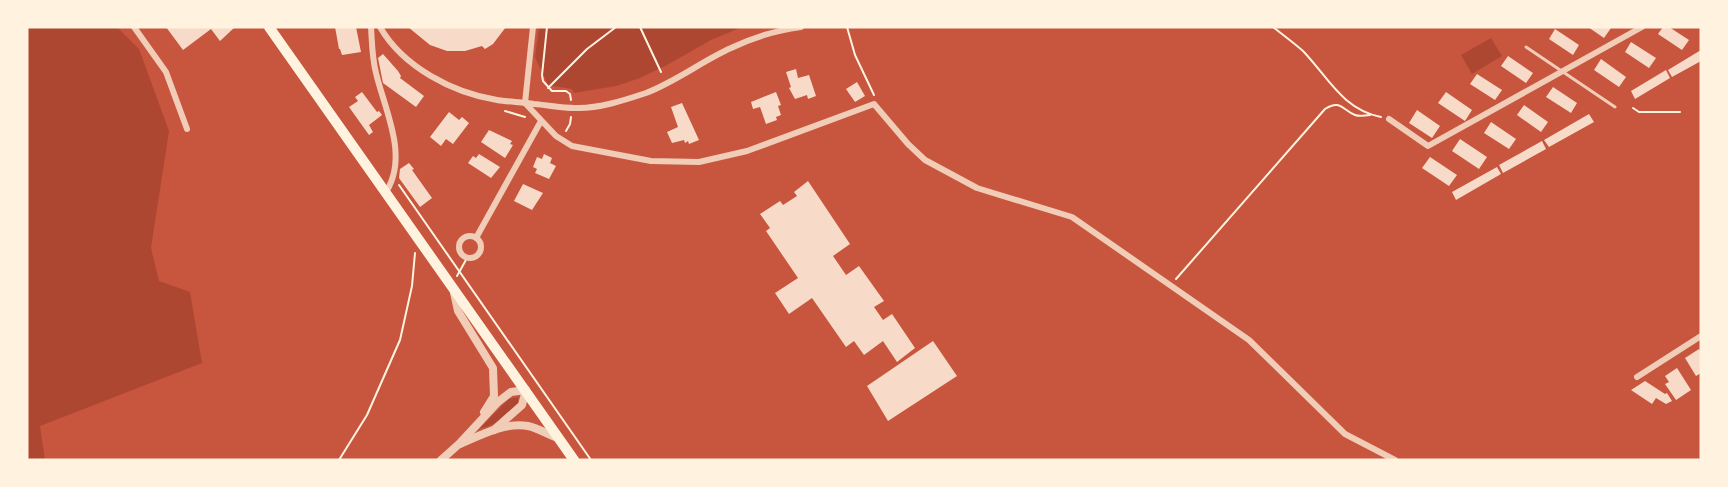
<svg xmlns="http://www.w3.org/2000/svg" width="1728" height="487" font-family="'Public Sans',sans-serif">
<rect width="100%" height="100%" fill="#c8553d"/>
<g fill="#ae4732">
<path d="M27,27H117L139,49L169,131L151,248L159,281L190,292L202,363L40,426L45,460H27Z"/>
<path d="M539,27H742L711,40L665,66L640,78L616,86L574,93L572,89L548,85L535,57Z"/>
<path d="M1491,38L1502,56L1472,74L1461,55Z"/>
<path d="M518,397V403C509,412 493,428 480,428L509,399Z"/>
</g>
<g fill="#f7dbc8">
<path d="M166,27H235L220,41L211,29L183,50Z"/>
<path d="M335,27H356L361,52L342,55L340,49H339Z"/>
<path d="M408,27H506L493,44L485,49L482,46L465,51H447L430,45Z"/>
<path d="M1588,27H1609L1611,28L1604,38Z"/>
<path d="M1663,27H1669L1689,40L1682,50L1658,34Z"/>
<path d="M1555,29L1579,45L1573,55L1549,39Z"/>
<path d="M1631,42L1656,58L1649,68L1625,52Z"/>
<path d="M1701,50V61L1672,77L1668,70Z"/>
<path d="M383,54L398,71L401,76L400,78L424,96L416,107L383,83L378,58Z"/>
<path d="M1508,56L1533,73L1526,83L1501,66Z"/>
<path d="M1601,59L1626,77L1619,87L1594,70Z"/>
<path d="M796,69L798,78L809,75L816,96L808,99L807,95L795,99L789,88L791,87L786,72Z"/>
<path d="M1666,70L1670,78L1635,99L1631,91Z"/>
<path d="M1477,74L1502,90L1495,100L1470,84Z"/>
<path d="M857,82L865,96L855,102L846,89Z"/>
<path d="M1553,87L1577,103L1571,113L1546,97Z"/>
<path d="M362,92L377,112L379,111L382,115L369,125L373,132L369,135L349,107L358,101L355,97Z"/>
<path d="M776,92L781,105L778,106L781,115L776,117L777,120L766,124L760,107L753,109L751,102Z"/>
<path d="M1446,92L1472,110L1465,121L1438,103Z"/>
<path d="M682,103L699,140L689,144L688,141L685,143L684,140L672,143L667,132L678,127L671,107Z"/>
<path d="M1524,105L1548,122L1541,132L1517,115Z"/>
<path d="M1417,110L1440,126L1432,138L1409,123Z"/>
<path d="M449,112L459,120L462,117L469,123L453,144L446,139L441,146L430,137Z"/>
<path d="M1589,114L1594,122L1549,147L1544,140Z"/>
<path d="M1491,122L1516,139L1509,149L1484,133Z"/>
<path d="M489,130L512,141L510,144L513,145L505,158L481,142Z"/>
<path d="M1460,139L1487,157L1479,169L1452,151Z"/>
<path d="M1542,141L1546,149L1503,173L1499,165Z"/>
<path d="M479,154L500,167L491,178L468,163L473,156L476,158Z"/>
<path d="M544,154L552,158L550,163L556,166L549,179L535,173L537,169L533,167L537,157L542,159Z"/>
<path d="M1430,157L1457,175L1449,186L1422,168Z"/>
<path d="M409,163L414,169L412,170L432,198L420,207L399,178L400,169Z"/>
<path d="M1497,167L1501,174L1456,200L1452,192Z"/>
<path d="M808,181L850,244L833,256L846,275L859,266L884,301L874,307L883,320L892,314L915,348L897,362L883,341L864,355L854,341L846,347L812,298L789,314L775,293L798,278L766,231L770,228L760,214L780,201L783,205L797,196L794,192Z"/>
<path d="M523,184L543,193L532,210L514,201Z"/>
<path d="M933,341L957,376L888,421L867,386Z"/>
<path d="M1699,349L1701,352V373L1696,376L1685,358Z"/>
<path d="M1677,368L1691,390L1676,400L1665,384L1669,382L1665,376Z"/>
<path d="M1645,381L1665,394L1667,393L1672,401L1666,404L1656,398L1652,404L1631,390Z"/>
</g>
<g fill="none" stroke-linecap="round" stroke-linejoin="round">
<g stroke="#fff3e0" stroke-width="2">
<path d="M547,27L542,75L543,81L552,91H566L570,94L571,100"/>
<path d="M640,27L661,72"/>
<path d="M847,27L855,55L874,95"/>
<path d="M1273,27C1283,35 1294,43 1303,51C1328,77 1342,109 1381,117"/>
<path d="M548,88L587,49L616,27"/>
<path d="M1633,108L1639,112H1680"/>
<path d="M505,111L525,117"/>
<path d="M566,131L570,124L571,117"/>
<path d="M399,185L591,460"/>
<path d="M457,276L467,258"/>
<path d="M1176,279L1325,109C1341,99 1342,110 1355,115C1360,117 1365,115 1370,115"/>
<path d="M339,460L367,415L400,340L412,286L415,253"/>
</g>
<path stroke="#f1ccb7" stroke-width="3" d="M1526,47L1615,107"/>
<g stroke="#f1ccb7" stroke-width="6">
<path d="M134,27L166,72L187,129"/>
<path d="M371,27C372,42 372,58 376,73C385,111 409,156 386,192"/>
<path d="M380,27C403,67 453,93 497,100C509,102 522,102 534,104C547,105 561,108 575,108C598,109 625,100 646,93C677,81 702,61 731,48C754,37 777,30 801,27"/>
<path d="M525,103L556,136L572,146L651,161L699,162L747,151L874,104L908,144L925,160L977,188L1072,217L1249,340L1345,434L1395,460"/>
<path d="M525,103L533,27"/>
<path d="M1389,119L1428,146L1642,27"/>
<circle cx="470" cy="247" r="11"/>
<path d="M476,238L541,121"/>
<path d="M1637,377L1701,336"/>
</g>
<g stroke="#f1ccb7" stroke-width="8">
<path d="M454,293L458,311L493,368L494,396L484,412"/>
<path d="M460,444C481,435 505,422 528,426C538,428 549,435 558,438"/>
<path d="M441,460L459,444L498,402L511,392L526,390L522,405L494,430"/>
</g>
<path stroke="#fff3e0" stroke-width="10" d="M269,27L574,460"/>
</g>
<rect width="1728" height="487" fill="none" stroke="#fff3e0" stroke-width="57"/>
</svg>
